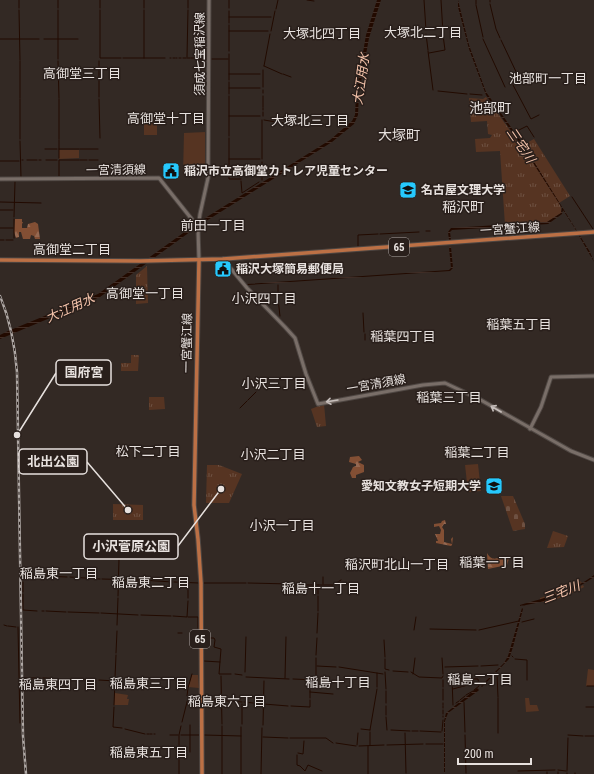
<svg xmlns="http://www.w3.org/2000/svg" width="594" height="774" font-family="'Roboto Condensed','Noto Sans JP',sans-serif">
<defs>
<pattern id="forest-firs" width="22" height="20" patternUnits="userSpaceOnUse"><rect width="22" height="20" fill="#834f34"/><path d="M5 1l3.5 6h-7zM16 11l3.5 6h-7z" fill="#956851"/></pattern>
<pattern id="cemetery-stones" width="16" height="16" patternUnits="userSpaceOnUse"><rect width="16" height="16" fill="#563422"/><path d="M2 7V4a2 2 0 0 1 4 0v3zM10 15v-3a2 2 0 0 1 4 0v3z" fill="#6e5142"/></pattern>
<pattern id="park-tufts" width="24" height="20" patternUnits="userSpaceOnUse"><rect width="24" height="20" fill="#563422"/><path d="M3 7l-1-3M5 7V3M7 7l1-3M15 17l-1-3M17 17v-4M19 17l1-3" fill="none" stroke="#6e5142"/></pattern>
<pattern id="water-rules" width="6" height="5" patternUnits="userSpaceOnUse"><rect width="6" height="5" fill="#220a00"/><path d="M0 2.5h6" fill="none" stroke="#422d25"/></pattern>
</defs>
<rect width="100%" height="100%" fill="#332924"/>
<g fill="#563422">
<rect x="144" y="118" width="13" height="17"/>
<path d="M205,132V175H185L183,174L184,133Z"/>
<path d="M59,150H79V158L59,159Z"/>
<path d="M478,464L481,491L468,492L465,465Z"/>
<path d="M580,581L582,583C570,592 554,596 540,600V598L563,590Z"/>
<path d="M583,585L584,587C572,594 558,599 544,603V602L540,601C555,597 570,593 583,585Z"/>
<path d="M588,669L594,670V686H586Z"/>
<path d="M192,675H198L199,688L188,687Z"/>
<path d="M115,693L128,695L127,699H129L128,705H114Z"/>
<path d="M525,698H529L530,705H537L539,711L526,712Z"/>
</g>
<g fill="url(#forest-firs)">
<path d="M15,219H22V222H23L22,224V228H27L28,224L35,222L38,224L40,239H35L34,236L31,235L30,239H23L21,232H19V237L16,238L14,232Z"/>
<path d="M359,456L362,460L358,462L364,465V472L356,475V478H352L350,473L353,467L356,466V464L349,462L350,457Z"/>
<path d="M445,520L446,524H444L442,527L444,530V542L452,544L451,539L453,537L452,545L451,546L436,543V538V541H438L435,534H440L441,530L439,526L434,527V524L441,523L442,521Z"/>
<path d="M487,553C493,564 499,555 509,558L507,565L488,569Z"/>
</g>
<path fill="url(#cemetery-stones)" d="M501,496H513L525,524V529L513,531Z"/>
<g fill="url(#park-tufts)">
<path d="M486,97L521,146L534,139L570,196L559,203L561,208V213L547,222L505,225L500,151L476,152L475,139L490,138L492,135L488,134L487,121L471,122L469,98L483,99Z"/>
<path d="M147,266L148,303L136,304V275Z"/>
<path d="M131,355H139L138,371H121V363H131Z"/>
<path d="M149,397H164L165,409L149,410Z"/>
<path d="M324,404L326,426L317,427L311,409Z"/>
<path d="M207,465H219L242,474L229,503H206Z"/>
<path d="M113,504L143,505V520H113Z"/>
<path d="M553,531L568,536L564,547L547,548Z"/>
</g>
<g fill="url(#water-rules)">
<path d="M377,0H381L369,38L359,93L358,115L354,124L332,142L203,223L202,220L330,140L352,121L355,115L356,93L366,35Z"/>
<path d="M458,0L469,45L486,92L523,144L590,252L594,262L574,227L563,210L562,214L548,224L452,230L450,232L451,240H449L448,232L451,228L547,222L561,213L562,208L526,152L486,95L469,49L458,7Z"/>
<path d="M193,226L194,229L100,297L0,339V335L8,331L98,294Z"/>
<path d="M449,247H451L453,268L450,271L248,285L247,284L449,270L451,268Z"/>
<path d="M594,575V577C574,591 550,601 526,605C524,606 522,605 520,606V605C547,597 570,593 594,575Z"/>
<path d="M522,608L523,609L513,647L509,659L482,687L481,686L504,663L508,656Z"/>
<path d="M477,688L479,690L478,691L448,713L445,721V772H444V721L446,713Z"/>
</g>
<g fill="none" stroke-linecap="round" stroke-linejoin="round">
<g stroke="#220a00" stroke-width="1">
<path d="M19,0V8"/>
<path d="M58,0V8"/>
<path d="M229,0V8"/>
<path d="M307,0L314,1"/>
<path d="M424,0L426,30"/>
<path d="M441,0L443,33"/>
<path d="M476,0V4"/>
<path d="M490,0V2"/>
<path d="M490,4L496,29L500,38"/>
<path d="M476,5L483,37"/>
<path d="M100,8V0"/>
<path d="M144,8V0"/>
<path d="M188,8V0"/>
<path d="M276,9L278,0"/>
<path d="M19,10L20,60"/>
<path d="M58,10V59"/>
<path d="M100,10V58H121"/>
<path d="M229,17H271"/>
<path d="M229,23V11"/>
<path d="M229,31H268"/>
<path d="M271,31L275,11"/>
<path d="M426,34L428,50"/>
<path d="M0,39H39"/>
<path d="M44,39H78"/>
<path d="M483,39L505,87"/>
<path d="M501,40L519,78"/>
<path d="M229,51V25"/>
<path d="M428,51L433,90"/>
<path d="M429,53L445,50L443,35"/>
<path d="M187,57L188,10"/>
<path d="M123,58H165"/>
<path d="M144,58V10"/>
<path d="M170,58H171"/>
<path d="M173,58H175"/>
<path d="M176,58H177"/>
<path d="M179,58H181"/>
<path d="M183,58H186"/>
<path d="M187,58H190"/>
<path d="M191,58H195"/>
<path d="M197,59L206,60"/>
<path d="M212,59H228"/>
<path d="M20,61V98"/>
<path d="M58,61L59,98"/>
<path d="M99,61V97"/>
<path d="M264,66L270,34"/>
<path d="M264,66L282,74"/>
<path d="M229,74H260"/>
<path d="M283,74L291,77"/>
<path d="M229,80V54"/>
<path d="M513,85L531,119L539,115"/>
<path d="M263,87V70"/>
<path d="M229,88H260"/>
<path d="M263,90V93"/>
<path d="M438,91L467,94"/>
<path d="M229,94V82"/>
<path d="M470,94L482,95"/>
<path d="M20,99V139"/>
<path d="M59,99V139"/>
<path d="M99,99L100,138"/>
<path d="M263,107V96"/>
<path d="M263,110V108"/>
<path d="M229,116H260"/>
<path d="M263,116V112"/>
<path d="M264,120L276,122"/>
<path d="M278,122L284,123"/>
<path d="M287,124H289"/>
<path d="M291,125H294"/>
<path d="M517,131L527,126L534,137"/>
<path d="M229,136V96"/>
<path d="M229,138V179H241"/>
<path d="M20,141L21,177"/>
<path d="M45,149H57"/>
<path d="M59,149H79"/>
<path d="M80,149H98"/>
<path d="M59,158V140"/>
<path d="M229,159H260"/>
<path d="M262,159V120"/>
<path d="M22,160H23"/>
<path d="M27,160H37"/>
<path d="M39,160H41"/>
<path d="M46,160H57"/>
<path d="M80,160H87"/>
<path d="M89,160H98"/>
<path d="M0,161H19"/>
<path d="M262,167V162"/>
<path d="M59,178V160H79"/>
<path d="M262,180V172"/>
<path d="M241,181L242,193L259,182"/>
<path d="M572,197L593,229"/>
<path d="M0,202L41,203"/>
<path d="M0,210H13"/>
<path d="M14,217L15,182"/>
<path d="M512,227L513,235"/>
<path d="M0,228H13"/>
<path d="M426,231H430"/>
<path d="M380,234L419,232"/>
<path d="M14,238V219"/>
<path d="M0,240H4"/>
<path d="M6,240H13"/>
<path d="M358,246V235L378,234"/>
<path d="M278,285V296"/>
<path d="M278,299L280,316"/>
<path d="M363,313L364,332"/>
<path d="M365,334V340"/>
<path d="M248,400L256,392"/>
<path d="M240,408L247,401"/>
<path d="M119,557L120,539"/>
<path d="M41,576L67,577"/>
<path d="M70,577L100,579"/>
<path d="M23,579V576H36"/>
<path d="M102,579L140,580"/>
<path d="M142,580L172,582"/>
<path d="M23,582V592"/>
<path d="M174,582L199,583"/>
<path d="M204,583H246"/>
<path d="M248,583L291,584"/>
<path d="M323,584V577"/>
<path d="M294,585H333L341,580"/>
<path d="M23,594V610L37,611"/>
<path d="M318,594V585"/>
<path d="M118,596L119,559"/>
<path d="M188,598V583"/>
<path d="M42,611H44"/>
<path d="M46,611L66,612"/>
<path d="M318,611V596"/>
<path d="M68,612L99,613"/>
<path d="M101,613L138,615"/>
<path d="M141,615L171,616"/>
<path d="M173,616L187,617L188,601"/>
<path d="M188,617H198V628"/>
<path d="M522,622L534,619"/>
<path d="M4,625L7,626"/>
<path d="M117,625L118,598"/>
<path d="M8,626L16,627"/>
<path d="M18,627L20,723"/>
<path d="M430,629L476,630"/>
<path d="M414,630L416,617"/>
<path d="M479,630L519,621"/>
<path d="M178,633H182"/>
<path d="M317,633L318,613"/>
<path d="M195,634H197"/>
<path d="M203,638H214L215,640L214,647L221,649L219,674H231"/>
<path d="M384,640L385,657"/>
<path d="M116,653L117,631"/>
<path d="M316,655L317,638"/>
<path d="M512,656L513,657"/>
<path d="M442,658L443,674"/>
<path d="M385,659V669L389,670"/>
<path d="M515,659L527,660V680"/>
<path d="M204,661L220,662"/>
<path d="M317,666L336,667"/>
<path d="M481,666L498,665"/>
<path d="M339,667L383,674"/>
<path d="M445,667L478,666"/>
<path d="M393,671L408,672"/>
<path d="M245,672L246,637"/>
<path d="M385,672L386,689"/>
<path d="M411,672L419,677L442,678L443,676"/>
<path d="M377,673V687"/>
<path d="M235,674L242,675"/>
<path d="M413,674L415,658"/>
<path d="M497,674L498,697"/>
<path d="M221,676L222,724"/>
<path d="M246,677L289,679"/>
<path d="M23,678H40"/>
<path d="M43,678L65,679"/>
<path d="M115,678L116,655"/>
<path d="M285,678L286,637"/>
<path d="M68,679L95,680"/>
<path d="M293,679L316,680V658"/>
<path d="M99,680L115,681"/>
<path d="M443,680V687"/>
<path d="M587,686H594"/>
<path d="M443,689V700"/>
<path d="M453,689L479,682"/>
<path d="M386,691V703"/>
<path d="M310,692L333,694"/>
<path d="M466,695L473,691"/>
<path d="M189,697L187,696L188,688L192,674"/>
<path d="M191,697H193"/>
<path d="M194,698L199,699"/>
<path d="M310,698V682"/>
<path d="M498,698V733"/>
<path d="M203,699L242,702"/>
<path d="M460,700L465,696"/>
<path d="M244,702L263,704"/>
<path d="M464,702L465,732"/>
<path d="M443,703V705"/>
<path d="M456,703L459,701"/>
<path d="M264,704L288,706"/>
<path d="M114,705L115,681"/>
<path d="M453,705L452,679H478L479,686L474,690"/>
<path d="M291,706L310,707V700"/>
<path d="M386,706V715"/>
<path d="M443,706V708"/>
<path d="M114,707L113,727L122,728"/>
<path d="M586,707H594"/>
<path d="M443,714V710"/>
<path d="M386,717L387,730"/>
<path d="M443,717V716"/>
<path d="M182,722L188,698"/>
<path d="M242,724V704"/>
<path d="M190,725V752"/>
<path d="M263,725L264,681"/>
<path d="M222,726V774"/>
<path d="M125,729L145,734"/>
<path d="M361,729L370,730"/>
<path d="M370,730L377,689"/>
<path d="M391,730L410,731"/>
<path d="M412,731H418"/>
<path d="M420,731L441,732"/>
<path d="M442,731L443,720"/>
<path d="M370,732V745"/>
<path d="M405,733L406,773"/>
<path d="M147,734H149"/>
<path d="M150,734H152"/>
<path d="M154,734H155"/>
<path d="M170,735H178"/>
<path d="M181,735H199"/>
<path d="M204,735L241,736"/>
<path d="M465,735L466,773"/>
<path d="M568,735L583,736"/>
<path d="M585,736H594"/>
<path d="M263,737L288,738"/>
<path d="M290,738H326L333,743"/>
<path d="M336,743L356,746"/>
<path d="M426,744H443"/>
<path d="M357,745L358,733"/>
<path d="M387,745L423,744"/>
<path d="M359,746L384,745"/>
<path d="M368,746V774"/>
<path d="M179,752V735L181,726"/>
<path d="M298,753L303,754L304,741"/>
<path d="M179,755V774"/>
<path d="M297,755V765L300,766L305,771L308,765L322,771"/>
<path d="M558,770L566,771"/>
<path d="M518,771L555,770"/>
<path d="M567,771L568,738"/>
<path d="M547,772V774"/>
<path d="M558,772V774"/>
<path d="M241,774V727"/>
<path d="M261,774L262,728"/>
<path d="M567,774V773"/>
<path d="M575,774V773"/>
</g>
<g stroke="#4f4743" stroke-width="5">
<g id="secondary">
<path d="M0,179L159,178L198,227"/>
<path d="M223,259L247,288L285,327L295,338L306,374L318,404L423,385L445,383L479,399L571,451L594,460"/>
<path d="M199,260L198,229L200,214L208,178L209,0"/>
<path d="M530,429L541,407L551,377L594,376"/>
</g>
</g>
<g stroke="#4f4743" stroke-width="5.5">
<g id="primary">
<path d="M0,260L140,261L223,259L594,232"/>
<path d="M199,260L194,505L198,539L201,583L202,774"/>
</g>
</g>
<use href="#secondary" stroke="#796e68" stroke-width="3"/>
<use href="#primary" stroke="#bc7045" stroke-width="3.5"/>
<g stroke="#b0a9a6" stroke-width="2.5">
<path id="rail" d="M0,296C10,320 15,346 17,372L23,736L26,774"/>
</g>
<use href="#rail" stroke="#291f1b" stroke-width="1" stroke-dasharray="3" stroke-linecap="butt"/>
</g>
<defs><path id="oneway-shaft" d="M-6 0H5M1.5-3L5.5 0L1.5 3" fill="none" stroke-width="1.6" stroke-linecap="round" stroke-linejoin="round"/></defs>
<g stroke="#c6bebb">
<use href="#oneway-shaft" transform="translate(332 401) rotate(171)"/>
<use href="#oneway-shaft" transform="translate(496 409) rotate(-150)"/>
</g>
<defs>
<g id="civic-square" transform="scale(0.9)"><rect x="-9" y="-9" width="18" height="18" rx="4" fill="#26c9fe" stroke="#291f1b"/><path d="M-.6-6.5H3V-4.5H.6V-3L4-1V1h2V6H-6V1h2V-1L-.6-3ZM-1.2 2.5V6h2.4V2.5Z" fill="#111"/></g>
<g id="university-square" transform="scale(0.9)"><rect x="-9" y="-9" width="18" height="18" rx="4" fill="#26c9fe" stroke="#291f1b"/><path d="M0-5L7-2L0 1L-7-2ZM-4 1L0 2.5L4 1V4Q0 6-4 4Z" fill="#111"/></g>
</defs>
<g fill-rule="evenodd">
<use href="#civic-square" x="171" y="171"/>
<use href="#university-square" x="408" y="190"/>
<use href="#civic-square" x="223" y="269"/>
<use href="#university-square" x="494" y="486"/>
</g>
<g text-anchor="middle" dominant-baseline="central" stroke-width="3" stroke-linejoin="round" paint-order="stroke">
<g fill="#291f1b" stroke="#aea7a4" stroke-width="1">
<rect x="389" y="238" width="20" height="18" rx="3"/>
<rect x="190" y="630" width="20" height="18" rx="3"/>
</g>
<g font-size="11" font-weight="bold" fill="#e7e1de">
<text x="399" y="247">65</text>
<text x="200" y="639">65</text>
</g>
<g font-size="12" fill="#e7e1de" stroke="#291f1b">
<text transform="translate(200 54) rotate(-90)">須成七宝稲沢線</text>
<text transform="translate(116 170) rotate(-1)">一宮清須線</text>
<text transform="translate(510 229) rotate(-4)">一宮蟹江線</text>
<text transform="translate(187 343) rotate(-89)">一宮蟹江線</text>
<text transform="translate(376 384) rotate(-10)">一宮清須線</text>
</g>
<g font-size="12" font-weight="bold" fill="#e7e1de" stroke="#291f1b" text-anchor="start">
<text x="184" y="171">稲沢市立高御堂カトレア児童センター</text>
<text x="421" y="190">名古屋文理大学</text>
<text x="236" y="269">稲沢大塚簡易郵便局</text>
<text x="481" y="486" text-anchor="end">愛知文教女子短期大学</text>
</g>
<g font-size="13" fill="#e7e1de" stroke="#291f1b">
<text x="423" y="32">大塚北二丁目</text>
<text x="322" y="33">大塚北四丁目</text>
<text x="82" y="73">高御堂三丁目</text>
<text x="548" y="78">池部町一丁目</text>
<text x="166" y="118">高御堂十丁目</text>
<text x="310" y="120">大塚北三丁目</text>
<text x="213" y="225">前田一丁目</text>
<text x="72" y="249">高御堂二丁目</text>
<text x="145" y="293">高御堂一丁目</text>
<text x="264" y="298">小沢四丁目</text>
<text x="519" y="324">稲葉五丁目</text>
<text x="403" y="336">稲葉四丁目</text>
<text x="274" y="383">小沢三丁目</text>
<text x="449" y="397">稲葉三丁目</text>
<text x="148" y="451">松下二丁目</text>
<text x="477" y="452">稲葉二丁目</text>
<text x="273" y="454">小沢二丁目</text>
<text x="282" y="525">小沢一丁目</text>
<text x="492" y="562">稲葉一丁目</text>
<text x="397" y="564">稲沢町北山一丁目</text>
<text x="59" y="573">稲島東一丁目</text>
<text x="151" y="582">稲島東二丁目</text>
<text x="321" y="588">稲島十一丁目</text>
<text x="480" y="679">稲島二丁目</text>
<text x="338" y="682">稲島十丁目</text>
<text x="149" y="683">稲島東三丁目</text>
<text x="58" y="684">稲島東四丁目</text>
<text x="227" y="701">稲島東六丁目</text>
<text x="149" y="752">稲島東五丁目</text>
</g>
<g font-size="13" font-style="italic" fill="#f6c4ab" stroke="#291f1b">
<text transform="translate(361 79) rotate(-82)">大江用水</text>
<text transform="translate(521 145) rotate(56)">三宅川</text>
<text transform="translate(70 308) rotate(-24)">大江用水</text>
<text transform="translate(561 592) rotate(-21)">三宅川</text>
</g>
<g font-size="14" fill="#e7e1de" stroke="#291f1b">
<text x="490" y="108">池部町</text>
<text x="399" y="135">大塚町</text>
<text x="463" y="207">稲沢町</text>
</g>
</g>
<path fill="none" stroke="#e7e1de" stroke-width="1.5" d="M17 435L56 373M128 510L87 462M221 489L178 546"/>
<g fill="#e7e1de" stroke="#291f1b" stroke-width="1.5">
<circle cx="17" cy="435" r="4"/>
<circle cx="128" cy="510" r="4"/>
<circle cx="221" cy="489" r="4"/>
</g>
<g fill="#291f1b" stroke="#e7e1de" stroke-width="1.5">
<rect x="56" y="360" width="55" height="25" rx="4"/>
<rect x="19" y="449" width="68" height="25" rx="4"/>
<rect x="84" y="534" width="94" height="25" rx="4"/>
</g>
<g font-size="13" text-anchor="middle" font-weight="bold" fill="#e7e1de">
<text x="84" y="377">国府宮</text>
<text x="53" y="466">北出公園</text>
<text x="131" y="551">小沢菅原公園</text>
</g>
<path d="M458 758v6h73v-6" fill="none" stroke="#e7e1de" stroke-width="2"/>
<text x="464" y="758" font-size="12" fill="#e7e1de" stroke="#291f1b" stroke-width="3" paint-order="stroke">200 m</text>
</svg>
